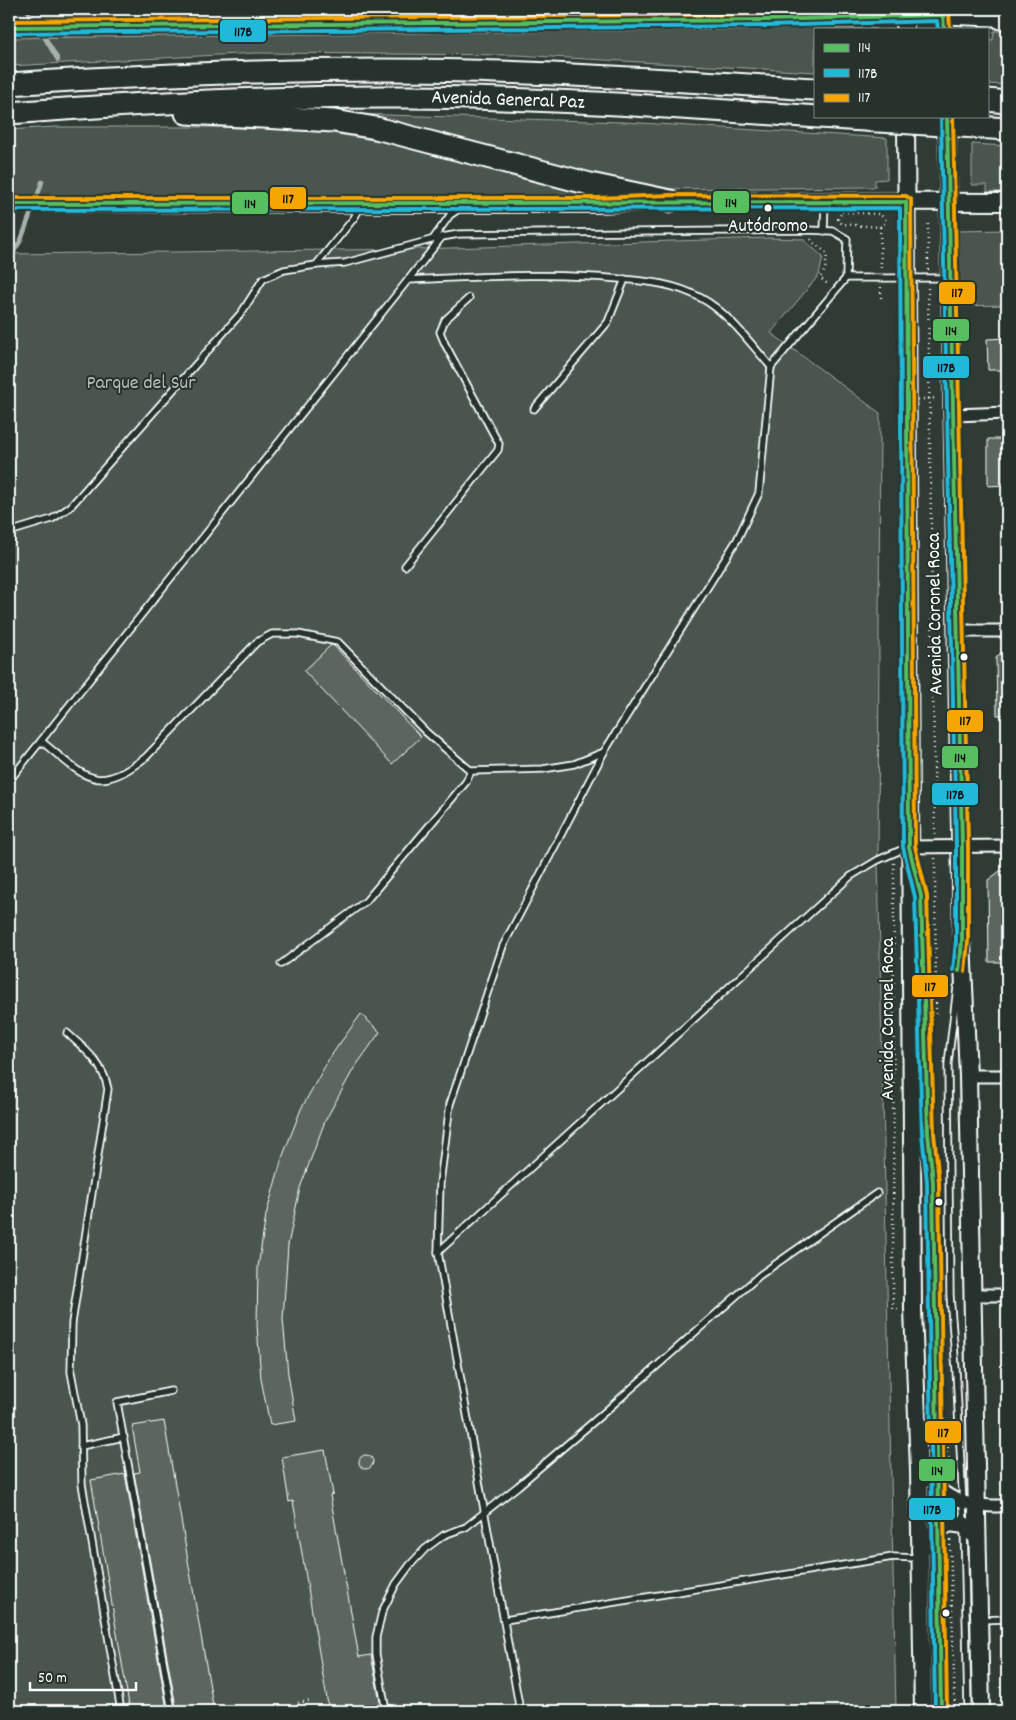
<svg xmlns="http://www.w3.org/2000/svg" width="1016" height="1720" font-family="Dekko,sans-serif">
<rect width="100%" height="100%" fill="#2f3b35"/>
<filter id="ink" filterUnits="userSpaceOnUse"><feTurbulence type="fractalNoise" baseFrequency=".02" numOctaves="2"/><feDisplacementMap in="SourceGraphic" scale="10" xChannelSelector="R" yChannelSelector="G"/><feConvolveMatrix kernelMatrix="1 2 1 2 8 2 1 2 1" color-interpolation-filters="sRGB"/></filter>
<g filter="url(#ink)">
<path fill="#3c4842" d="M1001,1591H1007V1643H1002Z"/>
<g fill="#4a544f" stroke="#a4aaa7">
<path d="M817,28L877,29H815V72L517,55L256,53L9,66V38Z"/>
<path d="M994,31H1007V85L987,84V39L993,40Z"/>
<path d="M352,114L624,122L887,138V179L875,180V187L651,189Z"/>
<path d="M54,127H252L314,130L408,146L605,196L9,201V130Z"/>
<path d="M972,144L1007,146V192H987V185H972Z"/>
<path d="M1006,230L1007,305L959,306L958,231Z"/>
<path d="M770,238L803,239L823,257L819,275L771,333L880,413L878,860L896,1711H9V254L418,249Z"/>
</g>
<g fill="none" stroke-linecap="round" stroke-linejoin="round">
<g stroke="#a9afac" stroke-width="4.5">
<path d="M27,9L35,23"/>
<path d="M41,31L58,60"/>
<path d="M36,200L42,182"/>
<path d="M9,259L21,240L33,207"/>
</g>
</g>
<g fill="#5b6661" stroke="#fff">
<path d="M1007,338V370H988L987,339Z"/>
<path d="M988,439H1007V485L988,486Z"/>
<path d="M331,645L334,646L421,737L392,764L304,671Z"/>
<path d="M1007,646V715H997L996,658Z"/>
<path d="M1000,871H1007V962H989L988,880Z"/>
<path d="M361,1014L380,1032L353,1070L325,1121L300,1188L288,1245L283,1319L288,1374L296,1421L270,1425L261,1379L257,1326L258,1267L266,1215L282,1158L301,1109L330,1057Z"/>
<path d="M164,1421L214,1711H181L180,1707H176L134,1473L140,1472L132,1426Z"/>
<path d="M325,1450L333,1494L330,1495L359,1657L371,1655L381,1707L358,1711H329L293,1501L289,1502L282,1457Z"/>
<circle cx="366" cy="1462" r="7"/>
<path d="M125,1474L167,1709L155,1711H130L91,1480Z"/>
</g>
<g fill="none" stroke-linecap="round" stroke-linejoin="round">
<g stroke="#fff" stroke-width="9">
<g id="lane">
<path d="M824,231L825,203"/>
<path d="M433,239L450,215L459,209"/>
<path d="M316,265L354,218L361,206"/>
<path d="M846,278H949"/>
<path d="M408,280L442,237L459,234L806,230L833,231L847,239L846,278L771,367L759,493L737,540L604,752L503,946L450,1104L440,1183L438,1252L520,1711"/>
<path d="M534,409L608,322L625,279"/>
<path d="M9,532L52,519L70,507L242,312L263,279L284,270L316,265L345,263L442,237"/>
<path d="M405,566L498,450L499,444L445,344L440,332L445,320L469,298"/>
<path d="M41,741C85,776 95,797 146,757L257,642L272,634H298L338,642L426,732L471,771L543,769L574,764L604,752"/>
<path d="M9,781L408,280C479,277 549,272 620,279C648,281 676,284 701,298C729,313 750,343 771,367"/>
<path d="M917,882L921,896L928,1133L933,1182L937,1527"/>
<path d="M281,964L366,901L466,782L471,771"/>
<path d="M957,987L948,1064L950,1295L956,1369L964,1525L968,1711"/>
<path d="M67,1033C86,1050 103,1063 108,1089L72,1323L71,1372L81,1425L82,1484L121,1711"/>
<path d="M438,1252L851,876L878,860L908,847"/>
<path d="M171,1391L117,1402L172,1711"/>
<path d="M81,1446L124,1437"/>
<path d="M937,1536L941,1711"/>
<path d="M505,1620L893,1557L918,1558"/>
<path d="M980,1620L1007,1619"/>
<path d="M386,1711L376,1654V1637L382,1612L396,1584L410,1565L425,1549L444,1535L466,1527L518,1486L599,1417L760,1275L877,1193"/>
</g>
</g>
<g stroke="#fff" stroke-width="15">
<g id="street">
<path d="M357,24V9"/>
<path d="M954,415L1007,413"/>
<path d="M958,631H1007"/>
<path d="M909,847L1007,846"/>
<path d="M968,1076H1007"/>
<path d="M973,1295H1007"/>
<path d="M919,1471C952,1501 962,1507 1007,1506"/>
</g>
</g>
<g stroke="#fff" stroke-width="20">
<g id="secondary">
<path d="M9,27L766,20L905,14L1007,18"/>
<path d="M905,29V9"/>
<path d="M906,116L913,1309L919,1471L923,1711"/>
<path d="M947,116L962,941L968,1076L981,1711"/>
<path d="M9,204H598L670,201L1007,202"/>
<path d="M920,1550L937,1530L950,1523L964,1525L977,1537"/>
</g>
</g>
<g stroke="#fff" stroke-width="25">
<g id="highway">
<path d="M1001,18L1007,19"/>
<path d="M9,84C161,74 314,67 467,71C583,74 699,82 815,89"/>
<path d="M987,100L1007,102"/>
<path d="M9,113C141,103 274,96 407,97C565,98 722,111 879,121"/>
<path d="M186,113L334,121L376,128L590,184L670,201"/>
<path d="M976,127L1007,129"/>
</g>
</g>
<g stroke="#fff" stroke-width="2.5" stroke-dasharray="1 4" stroke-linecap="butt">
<path d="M842,212L878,214L885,218L886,222L880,227L842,224L838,219Z"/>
<path d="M928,224V270"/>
<path d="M880,227L881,269"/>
<path d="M811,239C815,246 822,248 827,254L825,270L820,278L829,285"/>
<path d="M881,287V298"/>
<path d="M928,288L935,835"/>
<path d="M923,399L937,398"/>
<path d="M935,858L936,1015"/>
<path d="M894,863L893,1309H898"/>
<path d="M947,1422L949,1479"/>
<path d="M950,1540L955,1711"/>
<path d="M298,1703L312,1700"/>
</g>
<use href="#lane" stroke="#26332d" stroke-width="5.5"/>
<use href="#street" stroke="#26332d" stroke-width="11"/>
<use href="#secondary" stroke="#26332d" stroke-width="16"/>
<use href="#highway" stroke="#26332d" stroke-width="21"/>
<g stroke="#fff" stroke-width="25" stroke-linecap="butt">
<path id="highway-bridge" d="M879,121L976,127"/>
</g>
<use href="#highway-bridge" stroke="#26332d" stroke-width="21"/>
<g stroke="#26332d" stroke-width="8">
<g id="bus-1">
<path d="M9,27L766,20L943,15L944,29"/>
<path d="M947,116L962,846V941L959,971"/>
<path d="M9,204L906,202L909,847L921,896L928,1133L933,1182L941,1711"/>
</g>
</g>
<g stroke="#26332d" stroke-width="8">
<g id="bus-2">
<path d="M9,33L766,26L937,21L938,29"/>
<path d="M941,116L956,846V941L953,970"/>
<path d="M9,210L900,208L903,847L915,897L922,1133L927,1182L935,1711"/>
</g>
</g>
<g stroke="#26332d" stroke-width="8">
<g id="bus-3">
<path d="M9,21L766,14L943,9L949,13L950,29"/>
<path d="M953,116L968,846V941L965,972"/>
<path d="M9,198H598L670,195L906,196L911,199L915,846L927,896L934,1133L939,1182L947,1711"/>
</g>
</g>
<use href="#bus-1" stroke="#57bf60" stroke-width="4"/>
<use href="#bus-2" stroke="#20b9da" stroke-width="4"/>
<use href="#bus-3" stroke="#f7a600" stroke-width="4"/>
</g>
</g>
<g fill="#fff" stroke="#26332d" stroke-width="2">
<circle cx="768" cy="208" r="4.5"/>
<circle cx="964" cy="657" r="4.5"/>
<circle cx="939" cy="1202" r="4.5"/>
<circle cx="946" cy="1613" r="4.5"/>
</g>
<g text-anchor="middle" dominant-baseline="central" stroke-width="4" stroke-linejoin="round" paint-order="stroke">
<g font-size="19" fill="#fff" stroke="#26332d">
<text x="768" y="227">Autódromo</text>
</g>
<g font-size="20" fill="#fff" stroke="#26332d">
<text transform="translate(508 101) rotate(2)">Avenida General Paz</text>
<text transform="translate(936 614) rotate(-91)">Avenida Coronel Roca</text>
<text transform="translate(889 1019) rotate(-90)">Avenida Coronel Roca</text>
</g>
<g font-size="20" fill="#b7bbb9" stroke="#26332d">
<text x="141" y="384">Parque del Sur</text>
</g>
</g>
<g stroke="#26332d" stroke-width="2">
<rect x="219" y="19" width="48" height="24" rx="5" fill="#20b9da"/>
<rect x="269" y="186" width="38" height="24" rx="5" fill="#f7a600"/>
<rect x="712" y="190" width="38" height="24" rx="5" fill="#57bf60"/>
<rect x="231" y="191" width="38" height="24" rx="5" fill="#57bf60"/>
<rect x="938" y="281" width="38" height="24" rx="5" fill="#f7a600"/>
<rect x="932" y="318" width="38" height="24" rx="5" fill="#57bf60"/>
<rect x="922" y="355" width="48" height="24" rx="5" fill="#20b9da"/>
<rect x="946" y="709" width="38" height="24" rx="5" fill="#f7a600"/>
<rect x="941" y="745" width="38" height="24" rx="5" fill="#57bf60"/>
<rect x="931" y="782" width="48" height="24" rx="5" fill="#20b9da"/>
<rect x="911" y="974" width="38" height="24" rx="5" fill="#f7a600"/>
<rect x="924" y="1420" width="38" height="24" rx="5" fill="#f7a600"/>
<rect x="918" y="1458" width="38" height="24" rx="5" fill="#57bf60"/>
<rect x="908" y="1497" width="48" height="24" rx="5" fill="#20b9da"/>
</g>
<g font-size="14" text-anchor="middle" font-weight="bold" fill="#111">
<text x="243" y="36">117B</text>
<text x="288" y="203">117</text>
<text x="731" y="207">114</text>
<text x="250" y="208">114</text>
<text x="957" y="297">117</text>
<text x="951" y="335">114</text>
<text x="946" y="372">117B</text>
<text x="965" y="725">117</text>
<text x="960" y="762">114</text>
<text x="955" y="799">117B</text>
<text x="930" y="991">117</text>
<text x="943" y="1437">117</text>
<text x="937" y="1475">114</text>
<text x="932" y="1514">117B</text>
</g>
<rect width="1016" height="1720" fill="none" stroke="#26332d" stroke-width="30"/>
<rect x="15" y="15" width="986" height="1690" fill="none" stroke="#fff" stroke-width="2" filter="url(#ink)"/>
<rect x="814" y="28" width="175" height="90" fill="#26332d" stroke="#7d8581"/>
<rect x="824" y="44" width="25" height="8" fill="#57bf60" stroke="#7d8581"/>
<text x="858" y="52" font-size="15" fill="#ffffff">114</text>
<rect x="824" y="69" width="25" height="8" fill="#20b9da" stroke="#7d8581"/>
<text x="858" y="78" font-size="15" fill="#ffffff">117B</text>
<rect x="824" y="94" width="25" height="8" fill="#f7a600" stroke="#7d8581"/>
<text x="858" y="102" font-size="15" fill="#ffffff">117</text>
<path d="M30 1682v8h106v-8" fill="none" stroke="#ffffff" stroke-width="2.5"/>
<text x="38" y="1682" font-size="15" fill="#ffffff" stroke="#26332d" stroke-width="4" paint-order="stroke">50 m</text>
</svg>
